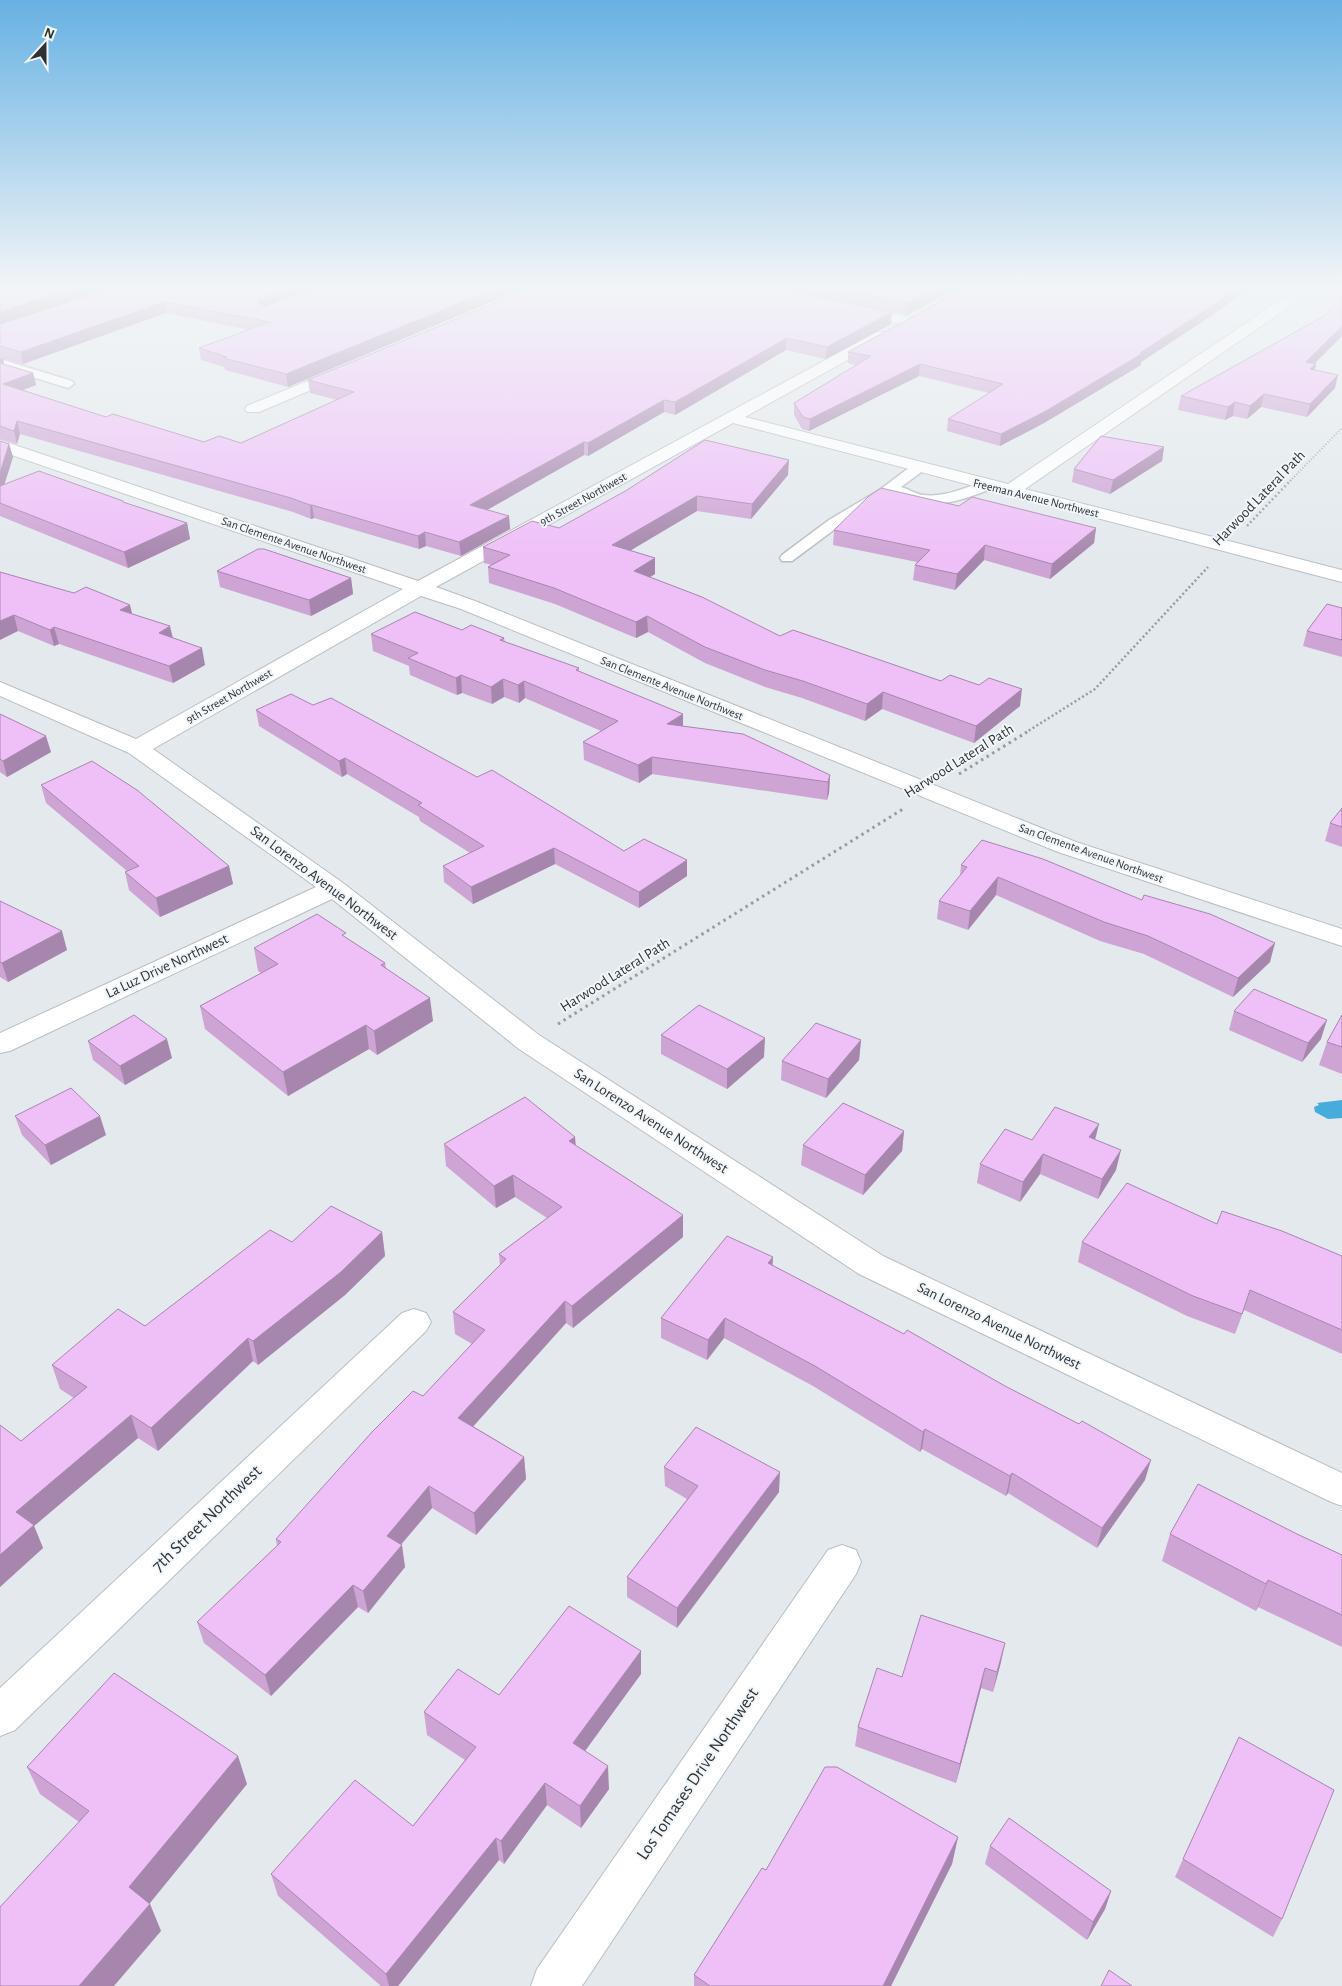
<svg xmlns="http://www.w3.org/2000/svg" width="1342" height="1986" font-family="'Alegreya Sans',sans-serif">
<rect width="100%" height="100%" fill="#e3e9ed"/>
<path fill="#45acdb" d="M1342,1100V1118L1328,1119L1315,1112L1314,1107L1319,1105L1317,1103Z"/>
<g fill="none" stroke-linecap="round" stroke-linejoin="round">
<g stroke="#b8bec2" stroke-width="3">
<g id="lane">
<path d="M0,359L72,381L74,384L68,388L0,367Z"/>
<path d="M919,463L926,467L924,470L901,487C909,489 915,494 923,495C947,498 966,486 988,481L995,485L993,488C964,500 922,515 894,492L839,526L792,561H782L780,558L782,555L829,520L881,489L914,464Z"/>
</g>
</g>
<g stroke="#b8bec2" stroke-width="2">
<g id="street">
<path d="M1291,295L1298,299L1296,302L1025,489L1342,570V582L733,423L436,587L475,601L1076,842L1342,929V946L1058,852L461,609L421,596L153,749L343,883L539,1035L883,1256L1342,1473V1506L1329,1501L859,1274L519,1049L332,899L10,1051L0,1053V1033L316,887L129,753L0,696V682L136,739L403,589L0,451V440L418,581L877,332H887L889,335L887,338L745,417L1008,484L1286,296Z"/>
<path d="M855,306L912,318L914,321L912,324L907,325L850,313L848,310L850,307Z"/>
<path d="M344,366L349,368L352,371L349,374L259,412H247L245,409L247,406Z"/>
<path d="M414,1309L426,1313L431,1322L426,1331L15,1730L0,1736V1688L402,1313Z"/>
<path d="M842,1545L856,1550L861,1562L856,1574L582,1986H531L537,1969L828,1550Z"/>
</g>
</g>
<path stroke="#979c9e" stroke-width="2" stroke-dasharray="1 2" stroke-linecap="butt" d="M1290,481L1342,428"/>
<g stroke="#979c9e" stroke-width="2.5" stroke-dasharray="2 2.5" stroke-linecap="butt">
<path d="M1247,526L1291,480"/>
<path d="M1025,733L1095,689L1208,567"/>
</g>
<g stroke="#979c9e" stroke-width="3" stroke-dasharray="2.5 4" stroke-linecap="butt">
<path d="M959,774L1027,732"/>
<path d="M558,1024L903,809"/>
</g>
<use href="#lane" fill="#fff" fill-rule="evenodd"/>
<use href="#street" fill="#fff" fill-rule="evenodd"/>
</g>
<g fill="#cea4d5">
<path d="M0,284H121L50,308L124,284H534L288,387L225,370L224,367L201,360L199,348L249,330L166,313L23,364L0,358H3L4,364L33,373L36,385L23,390L106,417L204,442L241,443L337,400L310,393L308,380L891,324L826,359L786,350L675,415L664,412L588,456L584,455L487,510L509,516L510,529L461,556L426,546L419,549L314,518L311,519L293,512L20,434L17,444L0,439Z"/>
<path d="M759,284H964L907,315Z"/>
<path d="M1025,284H1255L1211,316L1141,362V365L1044,423L1000,446L947,431L948,419L989,393L919,376L809,431L802,429L794,415V403L856,365L848,363V352L1021,286Z"/>
<path d="M1342,336L1315,363L1316,364L1315,370L1335,388L1307,417L1261,407L1247,419L1233,416L1225,420L1178,410L1181,396Z"/>
<path d="M0,441L9,444L13,457L4,485L124,503L187,523L190,539L128,568L0,516Z"/>
<path d="M1164,447L1162,461L1110,494L1072,482L1074,469Z"/>
<path d="M788,475L751,519L697,511L630,550L655,558V574L650,577L780,636L941,681L1020,706L974,743L882,709L865,721L802,698L765,687L705,663L648,632L636,638L555,604L489,583L488,567L492,565L484,563L483,547L559,528Z"/>
<path d="M959,506L1096,528L1094,543L1050,579L984,560L955,590L913,580L915,565L917,562L833,545L834,530Z"/>
<path d="M217,571L351,578L353,594L311,616L220,587Z"/>
<path d="M0,572L132,614L173,638L205,665L173,683L59,644L54,646L18,631Z"/>
<path d="M1342,608V657L1303,646L1307,631Z"/>
<path d="M371,634L504,638L505,642L579,668V672L683,726L830,775L829,793L827,800L652,774L639,783L584,760L583,742L601,731L525,698L519,703L504,697L492,704L462,693L457,695L410,675L409,666L373,651Z"/>
<path d="M313,705L477,777L624,851L687,876L639,908L555,864L473,904L444,882L443,866L470,853L420,821L419,817L347,774L342,777L259,726L256,710Z"/>
<path d="M0,714L51,752L7,777L0,772Z"/>
<path d="M41,785L229,866L233,884L160,917L129,890L125,872L127,871L46,803Z"/>
<path d="M1342,808V847L1325,841L1330,823Z"/>
<path d="M961,865L1270,962L1233,997L1144,954L1100,941L996,895L968,930L937,919L939,901L960,876Z"/>
<path d="M0,901L67,950L8,982L0,977Z"/>
<path d="M347,938L385,963L386,968L433,1021L377,1055L369,1049L288,1096L205,1029L200,1006L261,973L258,971L254,948Z"/>
<path d="M1234,1011L1321,1039L1302,1062L1229,1030Z"/>
<path d="M1342,1015V1074L1319,1065L1327,1042Z"/>
<path d="M661,1035L764,1057L727,1089L661,1054Z"/>
<path d="M861,1040L859,1060L826,1098L781,1080L782,1061Z"/>
<path d="M88,1041L172,1058L125,1085L93,1060Z"/>
<path d="M15,1116L106,1135L51,1165L22,1135Z"/>
<path d="M904,1131L902,1151L863,1195L801,1165L803,1145Z"/>
<path d="M575,1137L576,1146L683,1237L573,1328L566,1323L473,1426L524,1457L526,1479L476,1535L432,1508L401,1545L405,1567L368,1613L358,1607L271,1696L204,1643L197,1622L277,1546L276,1539L423,1396L472,1344L455,1334L453,1312L500,1266L499,1254L547,1218L515,1197L496,1208L446,1166L444,1144Z"/>
<path d="M1032,1140H1095L1116,1170L1098,1199L1040,1174L1020,1202L977,1183L980,1164Z"/>
<path d="M1217,1224L1342,1256V1354L1244,1310L1235,1334L1187,1316L1078,1262L1082,1242Z"/>
<path d="M382,1232L385,1256L345,1295L258,1365L253,1361L158,1451L138,1438L34,1526L43,1548L0,1587V1425L21,1441L74,1398L60,1389L52,1365L145,1326L292,1242Z"/>
<path d="M772,1265L1145,1480L1097,1548L1008,1493L1006,1496L922,1449L920,1452L813,1386L724,1338L707,1360L661,1338V1318Z"/>
<path d="M664,1467L779,1492L677,1628L627,1597V1577L687,1499L665,1486Z"/>
<path d="M1170,1534H1297L1342,1555V1647L1258,1607L1256,1611L1162,1561Z"/>
<path d="M641,1651V1674L585,1751L609,1789L581,1828L547,1805L504,1864L499,1860L398,1986H381L278,1896L271,1874L413,1826L465,1760L427,1735L424,1712L499,1695Z"/>
<path d="M1001,1662L993,1692L981,1688L956,1783L855,1746L858,1727L902,1677Z"/>
<path d="M27,1767L247,1784L149,1903L161,1931L79,1822L40,1794Z"/>
<path d="M958,1837L952,1864L891,1986H694V1975L766,1870Z"/>
<path d="M990,1846L1111,1891L1105,1909L1087,1940L985,1864Z"/>
<path d="M1183,1859L1282,1919L1273,1937L1175,1877Z"/>
</g>
<g fill="#a786ae">
<path d="M85,284H121L0,325V312Z"/>
<path d="M299,284H329L260,312L258,300Z"/>
<path d="M506,284H534L288,387L286,374Z"/>
<path d="M944,284H964L907,315L908,303Z"/>
<path d="M1242,284H1255L1211,316L1141,362V365L1044,423L1000,446L1001,434L1140,353Z"/>
<path d="M164,302L166,313L23,364L21,352Z"/>
<path d="M892,312L891,324L826,359L827,347Z"/>
<path d="M1342,326V336L1303,375L1306,362Z"/>
<path d="M787,338L786,350L675,415V402Z"/>
<path d="M3,358L5,371L0,373V359Z"/>
<path d="M920,364L919,376L809,431L810,419Z"/>
<path d="M1316,364L1313,377L1310,369Z"/>
<path d="M33,373L36,385L6,396L3,384Z"/>
<path d="M1338,375L1335,388L1307,417L1310,404Z"/>
<path d="M1264,394L1261,407L1247,419L1250,406Z"/>
<path d="M664,400V412L588,456V443Z"/>
<path d="M1235,402L1233,416L1225,420L1228,407Z"/>
<path d="M17,421L20,434L17,444L14,431Z"/>
<path d="M584,442V455L471,519L470,505Z"/>
<path d="M9,444L13,457L2,492L0,486V473Z"/>
<path d="M1164,447L1162,461L1110,494L1113,480Z"/>
<path d="M789,460L788,475L751,519L752,504Z"/>
<path d="M697,496V511L613,561L612,545Z"/>
<path d="M310,505H312L314,518L311,519Z"/>
<path d="M509,516L510,529L461,556L459,542Z"/>
<path d="M187,523L190,539L128,568L124,552Z"/>
<path d="M1096,528L1094,543L1050,579L1052,564Z"/>
<path d="M425,532L426,546L419,549L418,536Z"/>
<path d="M985,545L984,560L955,590L957,574Z"/>
<path d="M655,558V574L634,587V571Z"/>
<path d="M351,578L353,594L311,616L309,600Z"/>
<path d="M130,605L134,621L120,610Z"/>
<path d="M14,615L18,631L0,640V621Z"/>
<path d="M647,616L648,632L636,638V622Z"/>
<path d="M170,626L174,643L159,633Z"/>
<path d="M54,627L59,644L54,646L50,630Z"/>
<path d="M202,648L205,665L173,683L169,666Z"/>
<path d="M461,675L462,693L457,695L456,678Z"/>
<path d="M503,679L504,697L492,704L491,687Z"/>
<path d="M524,681L525,698L519,703L518,685Z"/>
<path d="M1022,689L1020,706L974,743L976,726Z"/>
<path d="M883,692L882,709L865,721L867,704Z"/>
<path d="M683,714V731L667,724Z"/>
<path d="M46,736L51,752L7,777L3,761Z"/>
<path d="M652,757V774L639,783L638,765Z"/>
<path d="M345,758L347,774L342,777L339,761Z"/>
<path d="M830,775L829,793L827,800L828,782Z"/>
<path d="M554,848L555,864L473,904L471,887Z"/>
<path d="M687,860V876L639,908V892Z"/>
<path d="M229,866L233,884L160,917L156,898Z"/>
<path d="M998,877L996,895L968,930L970,911Z"/>
<path d="M62,931L67,950L8,982L2,963Z"/>
<path d="M1275,943L1270,962L1233,997L1238,978Z"/>
<path d="M430,998L433,1021L377,1055L374,1031Z"/>
<path d="M1327,1020L1321,1039L1302,1062L1308,1043Z"/>
<path d="M366,1025L369,1049L288,1096L283,1072Z"/>
<path d="M765,1038L764,1057L727,1089V1069Z"/>
<path d="M167,1039L172,1058L125,1085L120,1066Z"/>
<path d="M861,1040L859,1060L826,1098L828,1079Z"/>
<path d="M100,1116L106,1135L51,1165L45,1145Z"/>
<path d="M1099,1124L1094,1144L1089,1137Z"/>
<path d="M904,1131L902,1151L863,1195L865,1175Z"/>
<path d="M575,1137L576,1159L569,1141Z"/>
<path d="M1121,1150L1116,1170L1098,1199L1102,1179Z"/>
<path d="M1043,1154L1040,1174L1020,1202L1023,1182Z"/>
<path d="M513,1175L515,1197L496,1208L494,1186Z"/>
<path d="M683,1215V1237L573,1328L572,1306Z"/>
<path d="M382,1232L385,1256L345,1295L258,1365L253,1341Z"/>
<path d="M773,1257L772,1277L768,1263Z"/>
<path d="M565,1301L566,1323L461,1440L458,1418Z"/>
<path d="M725,1318L724,1338L707,1360L708,1340Z"/>
<path d="M248,1338L253,1361L158,1451L151,1428Z"/>
<path d="M131,1415L138,1438L34,1526L43,1548L0,1587V1555L16,1512Z"/>
<path d="M925,1429L922,1449L920,1452L923,1432Z"/>
<path d="M524,1457L526,1479L476,1535L474,1513Z"/>
<path d="M1151,1460L1145,1480L1097,1548L1102,1528Z"/>
<path d="M780,1472L779,1492L677,1628V1608Z"/>
<path d="M1012,1473L1008,1493L1006,1496L1010,1476Z"/>
<path d="M429,1486L432,1508L390,1557L387,1536Z"/>
<path d="M402,1545L405,1567L368,1613L363,1591Z"/>
<path d="M1268,1580L1258,1607L1256,1611L1266,1584Z"/>
<path d="M353,1585L358,1607L271,1696L265,1675Z"/>
<path d="M1005,1643L1001,1662L993,1692L997,1672Z"/>
<path d="M641,1651V1674L574,1766L573,1743Z"/>
<path d="M985,1668L981,1688L956,1783L960,1764Z"/>
<path d="M238,1756L247,1784L141,1914L129,1887Z"/>
<path d="M608,1766L609,1789L581,1828L580,1806Z"/>
<path d="M545,1783L547,1805L504,1864L501,1841Z"/>
<path d="M958,1837L952,1864L891,1986H883Z"/>
<path d="M496,1838L499,1860L398,1986H389L386,1974Z"/>
<path d="M1111,1891L1105,1909L1087,1940L1093,1922Z"/>
<path d="M150,1904L161,1931L114,1986H79Z"/>
</g>
<g fill="#efbff8" stroke="#a786ae">
<path d="M0,284H85L0,312Z"/>
<path d="M124,284H299L258,300V303L265,306L326,284H506L286,374L223,358L227,357L199,348L270,322L164,302L21,352L0,346V324Z"/>
<path d="M541,284H756L892,312L827,347L787,338L675,402L664,400L588,443L584,442L470,505L509,516L459,542L425,532L418,536L312,505H310L291,498L17,421L14,431L0,426V363L33,373L3,384L106,417L113,414L204,442L219,436L241,443L354,392L308,380Z"/>
<path d="M814,284H944L908,303Z"/>
<path d="M973,284H1012L1021,286L1025,284H1242L1213,305L1140,353H1143L1046,411L1001,434L948,419L1003,384L920,364L810,419L803,417L794,403L871,356L848,352Z"/>
<path d="M1342,294V326L1306,362L1316,364L1310,369L1338,375L1310,404L1264,394L1250,406L1235,402L1228,407L1181,396L1324,316Z"/>
<path d="M1101,436L1164,447L1113,480L1074,469Z"/>
<path d="M705,440L789,460L752,504L697,496L612,545L655,558L634,571L702,597L780,636L793,630L941,681L950,675L979,685L989,678L1022,689L976,726L883,692L867,704L803,681L765,670L705,647L647,616L636,622L554,588L488,567L510,555L483,547L532,521L559,528L627,490Z"/>
<path d="M0,441L9,444L0,473Z"/>
<path d="M39,471L123,501V502L187,523L124,552L0,503V486Z"/>
<path d="M881,488L959,506L972,497L1096,528L1052,564L985,545L957,574L915,565L930,550L834,530L869,496Z"/>
<path d="M258,549H264L351,578L309,600L217,571Z"/>
<path d="M0,572L74,593L86,587L130,605L120,610L170,626L159,633L202,648L169,666L54,627L50,630L14,615L0,621Z"/>
<path d="M1327,604L1342,608V640L1307,631Z"/>
<path d="M415,612L462,630L471,625L504,638L500,640L579,668L576,670L683,714L667,724L743,734L830,775L828,782L652,757L638,765L583,742L618,721L524,681L518,685L503,679L491,687L461,675L456,678L408,658L418,653L371,634Z"/>
<path d="M291,694L313,705L331,698L477,777L492,770L624,851L644,839L687,860L639,892L554,848L471,887L443,866L484,846L418,805L422,803L345,758L339,761L256,710Z"/>
<path d="M0,714L46,736L3,761L0,759Z"/>
<path d="M92,761L137,790L229,866L156,898L125,872L139,866L41,785Z"/>
<path d="M1342,808V827L1330,823Z"/>
<path d="M982,840L1043,859L1142,900L1144,895L1210,914L1275,943L1238,978L1148,936L1104,922L998,877L970,911L939,901L967,867L961,865Z"/>
<path d="M0,901L62,931L2,963L0,962Z"/>
<path d="M317,914L346,933L342,935L385,963L381,965L430,998L374,1031L366,1025L283,1072L200,1006L278,964L254,948Z"/>
<path d="M1254,989L1327,1020L1308,1043L1234,1011Z"/>
<path d="M699,1005L765,1038L727,1069L661,1035Z"/>
<path d="M134,1015L167,1039L120,1066L88,1041Z"/>
<path d="M1342,1015V1047L1327,1042Z"/>
<path d="M816,1023L861,1040L828,1079L782,1061Z"/>
<path d="M71,1088L100,1116L45,1145L15,1116Z"/>
<path d="M525,1097L575,1137L569,1141L683,1215L572,1306L565,1301L458,1418L524,1457L474,1513L429,1486L387,1536L402,1545L363,1591L353,1585L265,1675L197,1622L281,1542L276,1539L372,1432L413,1391L423,1396L485,1330L453,1312L506,1259L499,1254L562,1207L513,1175L494,1186L444,1144Z"/>
<path d="M843,1103L904,1131L865,1175L803,1145Z"/>
<path d="M1055,1107L1099,1124L1089,1137L1121,1150L1102,1179L1043,1154L1023,1182L980,1164L1005,1129L1032,1140Z"/>
<path d="M1127,1183L1217,1224L1222,1211L1282,1231L1342,1256V1330L1250,1290L1242,1314L1193,1296L1082,1242Z"/>
<path d="M331,1206L382,1232L341,1272L253,1341L248,1338L151,1428L131,1415L16,1512L34,1525L0,1555V1425L21,1441L87,1387L52,1365L118,1309L145,1326L270,1230L292,1242Z"/>
<path d="M727,1236L773,1257L768,1263L904,1334L907,1330L1005,1386L1079,1424L1082,1421L1151,1460L1102,1528L1012,1473L1010,1476L925,1429L923,1432L815,1366L725,1318L708,1340L661,1318Z"/>
<path d="M696,1427L780,1472L677,1608L627,1577L698,1486L664,1467Z"/>
<path d="M1198,1484L1297,1534L1342,1555V1615L1268,1580L1266,1584L1170,1534Z"/>
<path d="M569,1606L641,1651L573,1743L608,1766L580,1806L545,1783L501,1841L496,1838L386,1974L271,1874L355,1780L413,1826L476,1747L424,1712L458,1669L499,1695Z"/>
<path d="M921,1615L1005,1643L997,1672L985,1668L960,1764L858,1727L877,1668L902,1677Z"/>
<path d="M114,1673L238,1756L129,1887L150,1904L79,1986H0V1907L89,1811L27,1767Z"/>
<path d="M1239,1737L1334,1790L1282,1919L1183,1859Z"/>
<path d="M825,1767H837L958,1837L883,1986H710L694,1975L762,1868L766,1870Z"/>
<path d="M1009,1818L1111,1891L1093,1922L990,1846Z"/>
<path d="M1109,1970L1132,1986H1101Z"/>
</g>
<linearGradient id="sky" x2="0" y2="1"><stop stop-color="#67b1e3"/><stop offset="0.51" stop-color="#f2f5f7"/><stop offset="1" stop-color="#f2f5f7" stop-opacity="0"/></linearGradient>
<rect width="1342" height="562" fill="url(#sky)"/>
<g text-anchor="middle" dominant-baseline="central" stroke-width="4" stroke-linejoin="round" paint-order="stroke">
<g font-size="12" fill="#2f3233" stroke="#f1f6fa">
<text transform="translate(1036 498) rotate(14)">Freeman Avenue Northwest</text>
<text transform="translate(583 499) rotate(-29)">9th Street Northwest</text>
<text transform="translate(294 545) rotate(19)">San Clemente Avenue Northwest</text>
<text transform="translate(672 688) rotate(22)">San Clemente Avenue Northwest</text>
<text transform="translate(229 696) rotate(-30)">9th Street Northwest</text>
<text transform="translate(1091 853) rotate(20)">San Clemente Avenue Northwest</text>
</g>
<g font-size="15" fill="#2f3233" stroke="#f1f6fa">
<text transform="translate(1259 498) rotate(-46)">Harwood Lateral Path</text>
<text transform="translate(959 761) rotate(-32)">Harwood Lateral Path</text>
<text transform="translate(324 883) rotate(37)">San Lorenzo Avenue Northwest</text>
<text transform="translate(167 966) rotate(-25)">La Luz Drive Northwest</text>
<text transform="translate(615 975) rotate(-32)">Harwood Lateral Path</text>
<text transform="translate(651 1121) rotate(33)">San Lorenzo Avenue Northwest</text>
<text transform="translate(999 1326) rotate(26)">San Lorenzo Avenue Northwest</text>
</g>
<g font-size="18" fill="#2f3233" stroke="#f1f6fa">
<text transform="translate(207 1519) rotate(-44)">7th Street Northwest</text>
<text transform="translate(698 1774) rotate(-56)">Los Tomases Drive Northwest</text>
</g>
</g>
<g transform="translate(45 45) rotate(21)" stroke="#f1f6fa" stroke-width="4" paint-order="stroke">
<path d="M0-4L9 19L0 12L-9 19Z" fill="#2f3233"/>
<text y="-8" font-size="14" font-weight="bold" text-anchor="middle" fill="#2f3233">N</text>
</g>
</svg>
